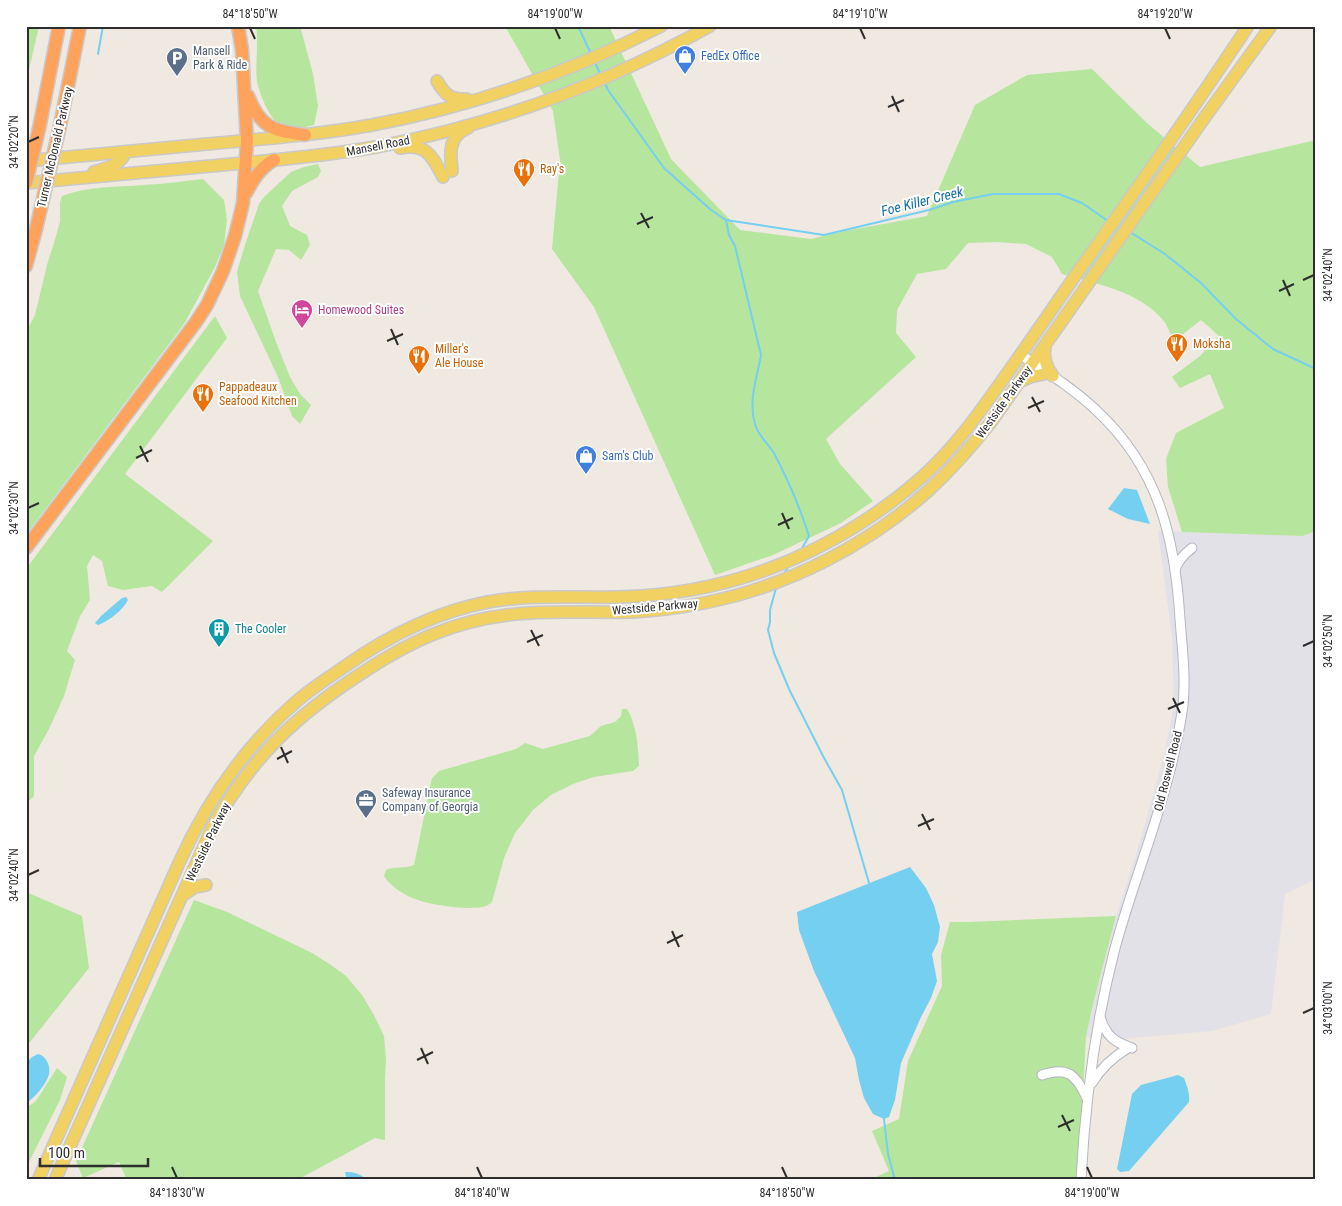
<svg xmlns="http://www.w3.org/2000/svg" width="1342" height="1206" font-family="'Roboto Condensed',sans-serif">
<rect width="100%" height="100%" fill="#efe9e1"/>
<path fill="#e3e1e8" d="M1158,531L1303,536L1316,531V879L1285,894L1271,1014L1212,1031L1121,1039L1086,1037L1094,1000L1116,916L1136,855L1164,756L1174,707L1172,637Z"/>
<g fill="#b6e59e">
<path d="M26,26H39L26,83Z"/>
<path d="M256,26H300L313,74L318,106L314,125C307,127 290,130 283,127C271,123 259,93 257,81C255,63 259,44 256,26Z"/>
<path d="M505,26H609L671,159L740,230L811,239L845,231L927,216L975,105L1027,75L1092,69L1148,124L1200,167L1316,140V531L1303,536L1182,532L1168,487L1166,459L1176,433L1224,408L1210,374L1180,388L1172,377L1200,356L1219,336L1201,320L1174,341C1170,334 1168,326 1163,320C1140,292 1096,283 1062,274L1052,257L1026,244L997,242L968,243L946,269L917,274L897,310L896,333L916,357L826,439L840,464L873,501L841,523L773,555L715,575L594,307L552,249L560,160L553,111Z"/>
<path d="M318,164L321,171L318,177L292,191L282,206L290,226L307,235L310,245L301,260L289,250L276,249L258,291L276,342L290,377L300,394L311,405L300,424L292,416L278,377L240,296L237,272L245,245L259,204L264,197L291,172L304,167Z"/>
<path d="M203,179L224,200L227,220L224,245L215,267L184,324L26,535V332L35,315L47,265L55,240L60,221V203L62,196C89,186 116,187 144,185C163,184 183,181 203,179Z"/>
<path d="M215,316L227,338L125,474L213,541L162,592L152,586L123,590L108,586L102,561L93,555L87,566L90,600L80,616L67,651L75,660L64,696L49,729L34,756V796L26,804V569Z"/>
<path d="M622,709H627C637,726 638,746 639,766L633,771L594,777L573,784L551,795L533,810L515,833L504,858L492,902C489,904 486,907 482,907C465,910 431,905 415,899C404,895 390,886 384,876L386,870C396,866 403,869 414,865L432,778L439,771L516,749L525,743L543,749L590,736L601,726L615,722L621,716Z"/>
<path d="M26,892L82,916L89,968L26,1047Z"/>
<path d="M194,900L227,912L312,953L331,965L346,976L362,995L374,1015L384,1036L386,1059L385,1078V1140L375,1138L297,1180H127L119,1162L83,1178L76,1161Z"/>
<path d="M1116,916L1094,1000L1086,1037L1078,1180H869L889,1171L872,1131L899,1119L908,1061L942,986L941,955L950,922H968Z"/>
<path d="M57,1068L67,1077L60,1100L26,1168V1108L36,1101Z"/>
</g>
<g fill="#75cff0">
<path d="M1124,488L1137,490L1150,524L1128,519L1108,509Z"/>
<path d="M126,597L128,600C123,610 109,621 98,625L95,623L101,616L122,598Z"/>
<path d="M910,867L926,888L934,905L940,927L938,942L932,954L937,981L931,998L921,1017L901,1063L895,1100L889,1117L884,1119L873,1114L864,1098L859,1080L855,1058L814,971L799,930L797,912Z"/>
<path d="M38,1054C46,1056 51,1066 49,1074C47,1083 34,1099 26,1103V1063L32,1057Z"/>
<path d="M1178,1075L1184,1078C1187,1086 1190,1094 1189,1102L1129,1171L1120,1172L1117,1169L1132,1094L1141,1085Z"/>
<path d="M345,1172C354,1172 360,1173 366,1180H347Z"/>
</g>
<g fill="none" stroke-linecap="round" stroke-linejoin="round">
<g stroke="#75cff0" stroke-width="2">
<path d="M578,26L591,54"/>
<path d="M98,54L103,26"/>
<path d="M594,61L601,75"/>
<path d="M604,81L608,90L664,168L711,210L726,220L824,235L929,210L953,202L993,194H1059L1082,203L1108,221"/>
<path d="M726,220L729,235L735,246L761,355C757,378 748,401 755,424C758,436 768,443 774,453C788,480 800,507 809,536L801,550"/>
<path d="M1130,232L1165,254L1201,283L1236,319L1273,349L1316,369"/>
<path d="M783,575L789,566"/>
<path d="M776,588L770,610V622L768,630L774,653L789,689L823,756L842,790L869,883"/>
<path d="M884,1119L888,1154L895,1180"/>
</g>
<g stroke="#b4b7c1" stroke-width="11">
<g id="minor">
<path d="M1021,355C1047,372 1074,389 1097,411C1159,469 1175,538 1180,619C1182,647 1186,676 1183,705C1181,722 1177,740 1173,758C1158,824 1131,887 1114,952C1095,1026 1085,1103 1081,1180"/>
<path d="M1175,570C1178,560 1184,554 1192,548"/>
<path d="M1100,1017C1106,1036 1114,1042 1132,1048"/>
<path d="M1042,1075C1068,1066 1076,1075 1087,1098"/>
<path d="M1092,1083C1101,1068 1113,1057 1128,1048"/>
</g>
</g>
<g stroke="#c9c9c9" stroke-width="14">
<g id="major">
<path d="M437,81C445,95 451,100 467,99"/>
<path d="M400,148C427,143 432,156 443,177"/>
<path d="M26,161C86,155 147,150 207,144C262,139 317,135 372,125C473,106 569,73 661,26"/>
<path d="M452,171C450,153 448,136 468,128"/>
<path d="M94,172C106,168 121,166 125,152"/>
<path d="M26,183C92,177 157,171 222,165C274,160 325,156 376,147C493,125 606,84 710,26"/>
<path d="M1045,346C1043,357 1046,367 1053,376"/>
<path d="M1021,381L1030,377L1048,373"/>
<path d="M183,895L195,887L206,885"/>
<path d="M38,1180L179,863C207,801 245,746 297,701C312,688 328,678 344,667C388,636 435,612 488,602C531,594 575,598 618,597C706,595 790,569 864,521C884,508 904,493 922,477C956,447 982,409 1009,371C1031,340 1053,308 1075,276C1134,193 1192,111 1248,26"/>
<path d="M55,1180L213,826C252,758 294,717 359,675C410,641 455,620 516,614C554,610 593,613 632,612C657,611 684,607 709,602C790,585 868,545 929,490C952,469 972,446 991,422L1205,117L1271,26"/>
</g>
</g>
<g stroke="#c9c9c9" stroke-width="15">
<g id="highway">
<path d="M248,96C261,129 273,130 305,135"/>
<path d="M60,126L80,26"/>
<path d="M39,129L59,26"/>
<path d="M246,193C253,180 260,168 274,160"/>
<path d="M26,266L36,229"/>
<path d="M26,548L196,322L207,305L223,271L235,236L243,203L247,141L242,50L238,26"/>
</g>
</g>
<use href="#minor" stroke="#fff" stroke-width="9"/>
<use href="#major" stroke="#f2d163" stroke-width="11"/>
<use href="#highway" stroke="#ffa35c" stroke-width="12"/>
<g stroke="#c9c9c9" stroke-width="15" stroke-linecap="butt">
<g id="highway-bridge">
<path d="M26,183L39,129"/>
<path d="M36,229L60,126"/>
</g>
</g>
<use href="#highway-bridge" stroke="#ffa35c" stroke-width="12"/>
</g>
<path fill="none" stroke="#2e2e2e" stroke-width="2" d="M250,28L255,39M555,28L560,39M860,28L865,39M1165,28L1170,39M892,96L899,112M888,107L904,100M28,142L39,137M641,213L649,228M637,224L653,217M1283,280L1290,296M1303,280L1314,275M1279,291L1294,284M391,329L398,345M387,341L403,334M1032,397L1040,412M1028,408L1044,401M140,446L148,462M136,458L152,450M28,508L39,503M782,513L789,529M778,525L793,518M531,630L539,646M527,642L543,635M1303,646L1314,641M1173,698L1180,713M1168,709L1184,702M281,747L288,763M277,759L292,751M922,814L930,830M918,826L934,819M28,875L39,870M672,931L679,947M667,943L683,935M1303,1013L1314,1008M421,1048L428,1064M417,1060L433,1052M1062,1115L1070,1131M1058,1127L1074,1120M172,1167L177,1178M477,1167L482,1178M782,1167L787,1178M1087,1167L1092,1178"/>
<defs>
<g id="shop-pin" transform="scale(1.125)"><path d="M0 17L-7.5 6A9.5 9.5 0 1 1 7.5 6Z" fill="#3f7fe0" stroke="#fff"/><path d="M-5-2.5h2.3a2.7 3.5 0 0 1 5.4 0H5L5.5 6h-11ZM-1.5-2.5h3a1.5 2.3 0 0 0-3 0Z" fill="#fff"/></g>
<g id="parking-pin" transform="scale(1.125)"><path d="M0 17L-7.5 6A9.5 9.5 0 1 1 7.5 6Z" fill="#5c6f8a" stroke="#fff"/><path d="M-3.5-5.5H1a3.5 3.5 0 0 1 0 7H-1V5.5H-3.5ZM-1-3.4V-.6H.8a1.4 1.4 0 0 0 0-2.8Z" fill="#fff"/></g>
<g id="restaurant-pin" transform="scale(1.125)"><path d="M0 17L-7.5 6A9.5 9.5 0 1 1 7.5 6Z" fill="#e8710a" stroke="#fff"/><path d="M-5-6h1v4h1v-4h1v4h1v-4h1v5L-1.5 .5V6h-2V.5L-5-1ZM5-6V6H3V1.5H1.5Q1.5-4 5-6Z" fill="#fff"/></g>
<g id="hotel-pin" transform="scale(1.125)"><path d="M0 17L-7.5 6A9.5 9.5 0 1 1 7.5 6Z" fill="#d1479c" stroke="#fff"/><path d="M-6-4.5h1.5V1H6V5H4.5V3h-9V5H-6ZM-4 0a1.8 1.8 0 1 1 3.6 0ZM.5 0V-2.5h3Q6-2.5 6 0Z" fill="#fff"/></g>
<g id="building-pin" transform="scale(1.125)"><path d="M0 17L-7.5 6A9.5 9.5 0 1 1 7.5 6Z" fill="#0f9aa8" stroke="#fff"/><path d="M-4-6H4V6H1V3H-1V6H-4ZM-2.5-4.3h1.7v1.8h-1.7ZM.8-4.3h1.7v1.8H.8ZM-2.5-1h1.7V.8h-1.7ZM.8-1h1.7V.8H.8Z" fill="#fff"/></g>
<g id="office-pin" transform="scale(1.125)"><path d="M0 17L-7.5 6A9.5 9.5 0 1 1 7.5 6Z" fill="#5c6f8a" stroke="#fff"/><path d="M-6-3h4V-5.5h4V-3h4V5H-6ZM-1-4.5V-3h2v-1.5ZM-6 0V1H6V0Z" fill="#fff"/></g>
</defs>
<g fill-rule="evenodd">
<use href="#shop-pin" x="685" y="56"/>
<use href="#parking-pin" x="177" y="58"/>
<use href="#restaurant-pin" x="524" y="169"/>
<use href="#hotel-pin" x="302" y="310"/>
<use href="#restaurant-pin" x="1177" y="344"/>
<use href="#restaurant-pin" x="419" y="356"/>
<use href="#restaurant-pin" x="203" y="394"/>
<use href="#shop-pin" x="586" y="456"/>
<use href="#building-pin" x="219" y="629"/>
<use href="#office-pin" x="366" y="800"/>
</g>
<g text-anchor="middle" dominant-baseline="central" stroke-width="4" stroke-linejoin="round" paint-order="stroke">
<g font-size="12" fill="#4e5e75" stroke="#fff" text-anchor="start">
<text x="193" y="51">Mansell<tspan x="193" dy="14">Park &amp; Ride</tspan></text>
<text x="382" y="793">Safeway Insurance<tspan x="382" dy="14">Company of Georgia</tspan></text>
</g>
<g font-size="12" fill="#366cbe" stroke="#fff" text-anchor="start">
<text x="701" y="56">FedEx Office</text>
<text x="602" y="456">Sam's Club</text>
</g>
<g font-size="12" fill="#2e2e2e" stroke="#fff">
<text transform="translate(378 146) rotate(-11)">Mansell Road</text>
<text transform="translate(55 147) rotate(-77)">Turner McDonald Parkway</text>
<text transform="translate(1004 402) rotate(-54)">Westside Parkway</text>
<text transform="translate(655 607) rotate(-5)">Westside Parkway</text>
<text transform="translate(1168 771) rotate(-76)">Old Roswell Road</text>
<text transform="translate(208 842) rotate(-64)">Westside Parkway</text>
</g>
<g font-size="12" fill="#c56008" stroke="#fff" text-anchor="start">
<text x="540" y="169">Ray's</text>
<text x="1193" y="344">Moksha</text>
<text x="435" y="349">Miller's<tspan x="435" dy="14">Ale House</tspan></text>
<text x="219" y="387">Pappadeaux<tspan x="219" dy="14">Seafood Kitchen</tspan></text>
</g>
<g font-size="12" fill="#b23c85" stroke="#fff" text-anchor="start">
<text x="318" y="310">Homewood Suites</text>
</g>
<g font-size="12" fill="#0d838f" stroke="#fff" text-anchor="start">
<text x="235" y="629">The Cooler</text>
</g>
<g font-size="14" font-style="italic" fill="#0d6fa3" stroke="#fff">
<text transform="translate(922 201) rotate(-14)">Foe Killer Creek</text>
</g>
</g>
<rect width="1342" height="1206" fill="none" stroke="#ffffff" stroke-width="55"/>
<path d="M40 1158v8h108v-8" fill="none" stroke="#2e2e2e" stroke-width="2.5"/>
<text x="48" y="1158" font-size="15" fill="#2e2e2e" stroke="#ffffff" stroke-width="4" paint-order="stroke">100 m</text>
<rect x="28" y="28" width="1286" height="1150" fill="none" stroke="#2e2e2e" stroke-width="2"/>
<g font-size="12" text-anchor="middle" fill="#2e2e2e">
<text x="250" y="18">84°18'50"W</text>
<text x="555" y="18">84°19'00"W</text>
<text x="860" y="18">84°19'10"W</text>
<text x="1165" y="18">84°19'20"W</text>
<text transform="translate(14 142) rotate(-90)" y="4">34°02'20"N</text>
<text transform="translate(1328 275) rotate(-90)" y="4">34°02'40"N</text>
<text transform="translate(14 508) rotate(-90)" y="4">34°02'30"N</text>
<text transform="translate(1328 641) rotate(-90)" y="4">34°02'50"N</text>
<text transform="translate(14 875) rotate(-90)" y="4">34°02'40"N</text>
<text transform="translate(1328 1008) rotate(-90)" y="4">34°03'00"N</text>
<text x="177" y="1197">84°18'30"W</text>
<text x="482" y="1197">84°18'40"W</text>
<text x="787" y="1197">84°18'50"W</text>
<text x="1092" y="1197">84°19'00"W</text>
</g>
</svg>
